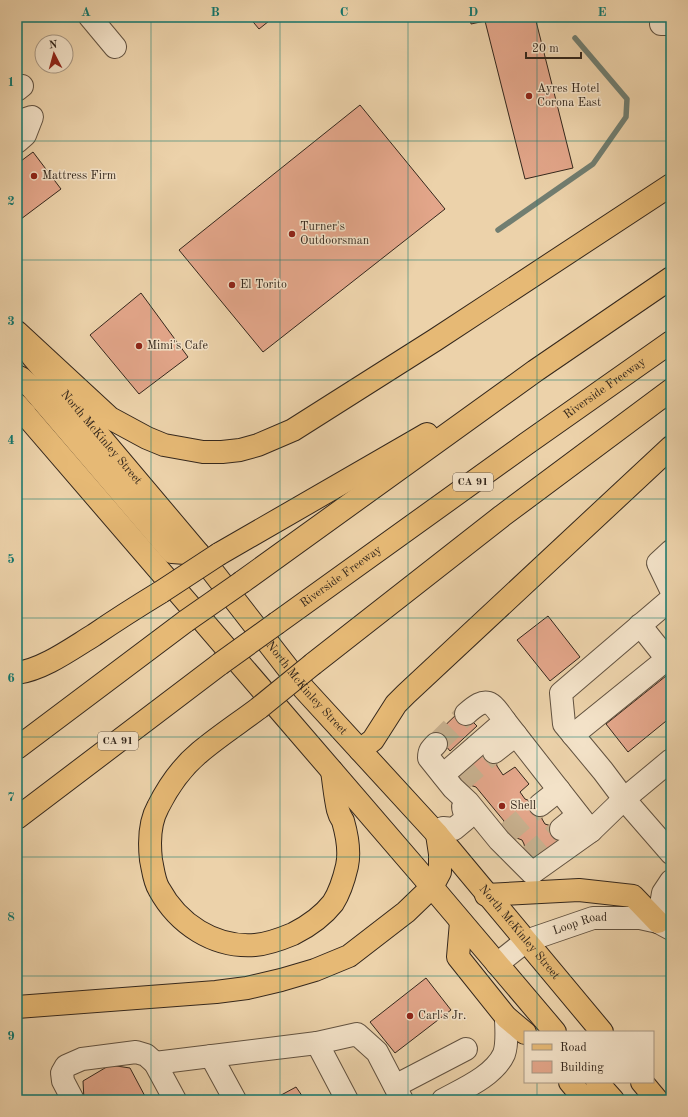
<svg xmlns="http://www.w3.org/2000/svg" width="688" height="1117" font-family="'Old Standard TT',serif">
<rect width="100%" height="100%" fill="#ecd2aa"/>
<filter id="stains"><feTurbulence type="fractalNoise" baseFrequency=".005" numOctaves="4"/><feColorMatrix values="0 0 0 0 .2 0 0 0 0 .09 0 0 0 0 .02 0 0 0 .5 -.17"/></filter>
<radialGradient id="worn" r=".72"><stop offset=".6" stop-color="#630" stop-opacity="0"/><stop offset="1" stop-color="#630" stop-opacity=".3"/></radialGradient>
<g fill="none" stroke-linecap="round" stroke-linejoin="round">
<path stroke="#717e71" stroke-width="5.5" d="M498,230L593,164L626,117L627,99L575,38"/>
</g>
<g fill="#e3a68a" stroke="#34271c">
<path d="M249,17H274L259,29Z"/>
<path d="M470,17H535L573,168L525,179L485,21L471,24Z"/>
<path d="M360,105L445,209L263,352L179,250Z"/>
<path d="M33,152L61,189L17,222V164Z"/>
<path d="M141,293L188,357L139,394L90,335Z"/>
<path d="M548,616L580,657L550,681L517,640Z"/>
<path d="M671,672V717L628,752L606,724Z"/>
<path d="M461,710L477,726L450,751L446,746L431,739Z"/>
<path d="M481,749L494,752L497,766L503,775L515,767L529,784L520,792L525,799L540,805L542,819L545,824L561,829L563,844L542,862L527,858L524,844L522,840L506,834L504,821L476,787L460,782L459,766Z"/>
<path d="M426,978L451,1010L395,1053L370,1022Z"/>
<path d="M110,1065L130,1068L147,1100H84L83,1081Z"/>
<path d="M296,1087L305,1100H272Z"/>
</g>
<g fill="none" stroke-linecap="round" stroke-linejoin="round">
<g stroke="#c7b08e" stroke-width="22" stroke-dasharray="22 11" stroke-linecap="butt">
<path d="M436,744L466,714"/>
<path d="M460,782L494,752"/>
<path d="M506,834L540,805"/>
<path d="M527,858L561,829"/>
</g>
<g stroke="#625240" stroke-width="24">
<g id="minor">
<path d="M90,17L115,47"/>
<path d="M661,24H671"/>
<path d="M17,90L22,86"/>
<path d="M17,122L32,117L25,135L17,142"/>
<path d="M671,551L658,563L671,590"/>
<path d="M466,714C487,695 491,701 505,721"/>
<path d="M573,735L667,659L640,625"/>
<path d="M436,744C431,749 429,751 429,758L453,788L468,802L499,840L532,873L591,831L624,799L603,771L564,724L561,693L671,599"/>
<path d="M494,752L516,735"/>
<path d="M671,760L624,799L671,853"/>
<path d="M443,775L505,721L591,831"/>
<path d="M540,805L559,790"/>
<path d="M561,829L578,815"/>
<path d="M437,834L443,828L454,829L466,819L463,807"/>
<path d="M658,922L663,893L671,881"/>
<path id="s1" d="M497,964L526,941L593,918H640L658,922L671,929"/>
<path d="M317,1043L347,1100"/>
<path d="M211,1056L235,1100"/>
<path d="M395,1086L466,1049"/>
<path d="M73,1100L63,1081L62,1073L66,1066L82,1059L136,1052L146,1055L155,1063"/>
<path d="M175,1100L155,1063L317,1043L357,1034L377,1052L402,1100"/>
<path d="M443,1100C463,1089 494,1076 504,1054C508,1043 506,1028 506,1017"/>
</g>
</g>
<g stroke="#34271c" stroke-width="24">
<g id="major">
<path id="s2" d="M32,356L199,554L304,689L437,834L602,1032"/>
<path d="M17,405L432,887L555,1032"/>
<path d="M486,895L579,890L633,896L658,922"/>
<path d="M461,922L458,957L506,1017L525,1033"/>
<path d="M570,1082L585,1100"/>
<path d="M597,1082L613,1100"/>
<path d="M642,1082L657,1100"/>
</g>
</g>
<g stroke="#34271c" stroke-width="24">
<g id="highway">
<path d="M17,332L110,418L147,438L164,445L203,452H222L240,450L258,445L293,430L435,340L671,185"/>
<path d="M17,376L21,378L31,387L172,552L199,554"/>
<path d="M17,412L25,414"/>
<path d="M219,554L427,434"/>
<path d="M242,582L535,371L671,278"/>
<path id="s3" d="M277,623L526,444L671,342"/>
<path d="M313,664L502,516L671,390"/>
<path d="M17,673C44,669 71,649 94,635C116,620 138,606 161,592"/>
<path d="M259,708C239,723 219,736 200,752C183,766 168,787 158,807C149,823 149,842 151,860C153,869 154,881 159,889C178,924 214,948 255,945C268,944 281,939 293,934C309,926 322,917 333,903C340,892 344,879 347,866C350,852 347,835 343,821C341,818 339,814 338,810C335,797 334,784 332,771"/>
<path d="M17,748L186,621"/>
<path d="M360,750L373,740L396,704L406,694L671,447"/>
<path d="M17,818L220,664"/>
<path d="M17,1007L216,992L247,988L281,980L315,970L349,956L406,912L432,887L440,872V854L437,834"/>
</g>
</g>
<use href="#minor" stroke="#f3e2c8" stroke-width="22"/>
<use href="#major" stroke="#e6b975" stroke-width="22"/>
<use href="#highway" stroke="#e6b975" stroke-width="22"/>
<g stroke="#34271c" stroke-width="24" stroke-linecap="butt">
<g id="highway-bridge">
<path d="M161,592L219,554"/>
<path d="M186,621L242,582"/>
<path d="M220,664L277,623"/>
<path d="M259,708L313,664"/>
</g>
</g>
<use href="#highway-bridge" stroke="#e6b975" stroke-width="22"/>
</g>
<path fill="none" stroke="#0f766e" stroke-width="1" stroke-opacity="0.55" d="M151,17V1100M280,17V1100M408,17V1100M537,17V1032M17,141H671M17,260H671M17,380H671M17,499H671M17,618H671M17,737H671M17,857H671M17,976H671M537,1082V1100"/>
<g fill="#8f2418" stroke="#f3e2c8" stroke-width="1.5">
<circle cx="529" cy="96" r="4"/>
<circle cx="34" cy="176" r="4"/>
<circle cx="292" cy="234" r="4"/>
<circle cx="232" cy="285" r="4"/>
<circle cx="139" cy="346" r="4"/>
<circle cx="502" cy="806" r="4"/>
<circle cx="410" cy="1016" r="4"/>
</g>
<g text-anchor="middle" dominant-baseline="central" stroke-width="3" stroke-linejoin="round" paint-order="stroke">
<g fill="#f3e2c8" stroke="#6d5f50" stroke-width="1">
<rect x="453" y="473" width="40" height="18" rx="3"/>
<rect x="98" y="732" width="40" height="18" rx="3"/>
</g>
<g font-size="11" font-weight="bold" fill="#34271c">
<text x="473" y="482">CA 91</text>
<text x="118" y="741">CA 91</text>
</g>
<g font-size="12" fill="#34271c" stroke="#f3e2c8" text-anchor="start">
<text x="537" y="89">Ayres Hotel<tspan x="537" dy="14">Corona East</tspan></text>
<text x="42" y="176">Mattress Firm</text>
<text x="300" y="227">Turner's<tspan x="300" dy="14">Outdoorsman</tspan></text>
<text x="240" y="285">El Torito</text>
<text x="147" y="346">Mimi's Cafe</text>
<text x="510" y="806">Shell</text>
<text x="418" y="1016">Carl's Jr.</text>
</g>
<g font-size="12" fill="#34271c" stroke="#f3e2c8">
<text stroke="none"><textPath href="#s3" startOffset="403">Riverside Freeway</textPath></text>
<text stroke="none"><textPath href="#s2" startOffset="107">North McKinley Street</textPath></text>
<text stroke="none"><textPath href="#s3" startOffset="79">Riverside Freeway</textPath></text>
<text stroke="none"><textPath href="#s2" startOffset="431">North McKinley Street</textPath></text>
<text stroke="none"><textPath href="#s1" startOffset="94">Loop Road</textPath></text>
<text stroke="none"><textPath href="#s2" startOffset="755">North McKinley Street</textPath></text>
</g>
</g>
<rect width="688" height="1117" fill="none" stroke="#ecd2aa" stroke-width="44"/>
<rect x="524" y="1031" width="130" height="52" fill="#f3e2c8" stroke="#a79783"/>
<rect x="532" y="1044" width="20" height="6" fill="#e6b975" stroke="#a79783"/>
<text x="560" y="1051" font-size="12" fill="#34271c">Road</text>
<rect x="532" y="1061" width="20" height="12" fill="#e3a68a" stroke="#a79783"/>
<text x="560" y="1071" font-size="12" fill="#34271c">Building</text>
<g transform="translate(54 54) rotate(354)"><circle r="19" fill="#f3e2c8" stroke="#a79783"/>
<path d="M0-3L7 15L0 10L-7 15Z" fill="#8f2418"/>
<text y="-6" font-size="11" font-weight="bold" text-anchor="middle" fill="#34271c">N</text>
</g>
<path d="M526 52v6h55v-6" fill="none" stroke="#34271c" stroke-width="2"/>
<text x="532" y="52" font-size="12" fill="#34271c" stroke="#f3e2c8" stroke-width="3" paint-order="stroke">20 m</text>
<rect x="22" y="22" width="644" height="1073" fill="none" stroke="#0f766e" stroke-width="1.5"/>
<g font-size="13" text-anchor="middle" font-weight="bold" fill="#0f766e">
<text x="86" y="16">A</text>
<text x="215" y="16">B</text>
<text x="344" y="16">C</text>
<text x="473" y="16">D</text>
<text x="602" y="16">E</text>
<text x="11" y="86">1</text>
<text x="11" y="205">2</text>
<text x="11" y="325">3</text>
<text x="11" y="444">4</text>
<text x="11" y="563">5</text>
<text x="11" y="682">6</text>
<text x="11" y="801">7</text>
<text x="11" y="921">8</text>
<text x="11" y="1040">9</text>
</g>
<rect width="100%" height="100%" filter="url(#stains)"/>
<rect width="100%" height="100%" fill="url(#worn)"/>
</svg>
